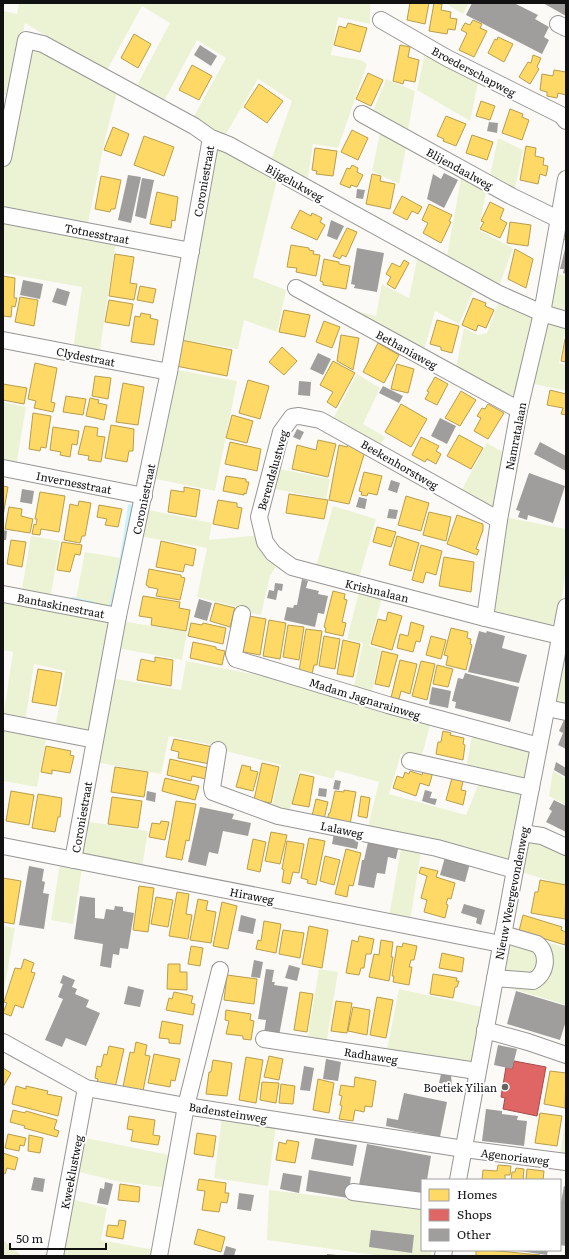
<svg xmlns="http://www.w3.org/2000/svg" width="569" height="1259" font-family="Literata,serif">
<rect width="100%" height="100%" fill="#fcfaf7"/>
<g fill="#ecf3d5">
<path d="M19,3H370V24L338,17L331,55L361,60L367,64L338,148L313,144L307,183L270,163L292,101L258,79L223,139L192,120L226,58L197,40L163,103L136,87L170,23L142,6L106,72L25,23L11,96L3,94V11L17,14Z"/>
<path d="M445,3H469L463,14Z"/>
<path d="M33,47L118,88L104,143L87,228L3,213V171L28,56Z"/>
<path d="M426,48L479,78L470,121L417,90Z"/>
<path d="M386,79L415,91L407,136L373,111Z"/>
<path d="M381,128L407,142L399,184L372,171Z"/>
<path d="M498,138L523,150L514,194L489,181Z"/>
<path d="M214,147L278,176L253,277L286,290L277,332L244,320L238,349L178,339Z"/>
<path d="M462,173L487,186L479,230L513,248L498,289L446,261Z"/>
<path d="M3,218L116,241L99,356L73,350L82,287L3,273Z"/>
<path d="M418,254L476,285L459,324L435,311L423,354L346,308L376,316L382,284L409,298Z"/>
<path d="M554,273L566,276V317L550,310Z"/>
<path d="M500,298L535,316L516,401L455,372L464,328L478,335L487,333Z"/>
<path d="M549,322L566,327L559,363L566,365V391L530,383L542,331Z"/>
<path d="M172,369L237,381L215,491L151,478Z"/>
<path d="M357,374L380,388L363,424L385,437L379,447L332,421Z"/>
<path d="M3,402L26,407L16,467L3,464Z"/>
<path d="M487,443L508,455L494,510L460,493Z"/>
<path d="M275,468L330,479L326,499L270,488Z"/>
<path d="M333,506L376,519L358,582L315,570Z"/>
<path d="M144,509L212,523L209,540L260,535L278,563L270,576L261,615L236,610L237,607L197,597L207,548L139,536Z"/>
<path d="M504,517L566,529C566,554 567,604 552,625L546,626L495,612L492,609Z"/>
<path d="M31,536L60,541L50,600L21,595Z"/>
<path d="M85,552L127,559L117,607L75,604Z"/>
<path d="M360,588L383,594L369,646L381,649L371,696L353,691L363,643L347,639Z"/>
<path d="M3,596L110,621L91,731L55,729L65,671L34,664L25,723L3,718L13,652L3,650Z"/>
<path d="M122,621L187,632L182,660L117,648Z"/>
<path d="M566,646V708L558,702L556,695Z"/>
<path d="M186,661L297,683L431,722L421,759L401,754L389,794L466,815L478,785L481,782L518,790C526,806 511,847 507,866L367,830L379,782L336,770L333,779L300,770L289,814L271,810L281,765L226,751L222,747L169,736L161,774L95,762L111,678L181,690Z"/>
<path d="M3,725L47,734L37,787L3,781Z"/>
<path d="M472,735L530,751L524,783L466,769Z"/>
<path d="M553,771L566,779V805L549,796Z"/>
<path d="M84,821L148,831L142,868L85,855L82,853Z"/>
<path d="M535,840L566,852V886L522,872C524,861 523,843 535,840Z"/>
<path d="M401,848L421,852L410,921L389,917Z"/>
<path d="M60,864L82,868L73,924L51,920Z"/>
<path d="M3,926L15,928L3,995Z"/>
<path d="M512,931L566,948V1005L503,986Z"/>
<path d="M319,969L338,972L326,1045L307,1042Z"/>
<path d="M399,989L482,1007L472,1065L386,1055Z"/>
<path d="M566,1113V1157L560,1156Z"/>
<path d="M222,1117L276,1125L268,1186L214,1178Z"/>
<path d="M81,1137L174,1156L168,1188L116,1181L75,1171Z"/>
<path d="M269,1190L422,1208V1250H432L431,1256H382L267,1240Z"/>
<path d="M71,1199L107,1208L101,1240L155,1250L154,1256H60Z"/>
<path d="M3,1240L22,1256H3Z"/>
</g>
<g fill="#ffd966" stroke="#b89d4c">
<path d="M410,3H429L425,24L407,20Z"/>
<path d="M434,3L442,4L441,10L451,12L450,18L457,19L455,30L448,29L447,34L429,31Z"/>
<path d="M473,20L482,24L480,28L487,31L474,57L459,50L467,33L461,30L465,23L470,25Z"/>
<path d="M348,23L367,28L360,52L334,45L339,26L346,28Z"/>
<path d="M134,34L151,44L138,68L121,58Z"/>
<path d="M498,37L513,44L504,62L488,53L495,39L497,40Z"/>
<path d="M400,45L410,47L408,57L419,60L415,82L404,80L403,84L393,81Z"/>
<path d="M533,55L541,58L537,67L539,69L530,84L519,77L528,62L531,63Z"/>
<path d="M192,65L212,76L199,100L179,90Z"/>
<path d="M554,70L566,72V95L558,93L557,98L547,96V92L540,90L542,74L553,76Z"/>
<path d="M368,73L383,80L371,106L356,99Z"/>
<path d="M259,84L283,101L267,123L244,107Z"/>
<path d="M481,101L495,106L490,120L476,116Z"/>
<path d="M510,109L523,114L522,117L529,120L522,140L502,133Z"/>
<path d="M446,116L466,124L456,146L443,141L444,139L437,136Z"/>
<path d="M113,127L129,134L121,156L104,150Z"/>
<path d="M352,130L368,138L358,160L341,152Z"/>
<path d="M472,135L493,142L487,160L466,153Z"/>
<path d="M144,136L174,147L164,176L134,165Z"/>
<path d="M526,146L536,148L535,156L544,158L543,165L548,166L546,176L540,174L538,184L520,180Z"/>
<path d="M315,148L337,151L333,176L316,174L317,171L312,170Z"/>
<path d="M352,165L358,168L357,172L363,175L357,187L351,185L350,188L340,184L347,168L350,169Z"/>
<path d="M372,174L381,176L380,181L395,184L390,209L366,204Z"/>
<path d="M101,176L121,180L115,209H111L110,212L95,209Z"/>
<path d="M157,192L178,197L175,221L172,220L171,228L150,224Z"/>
<path d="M402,196L422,207L418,214L412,211L407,220L393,213Z"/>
<path d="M490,202L504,209L500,219L507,223L500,238L480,229L484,222L481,221Z"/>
<path d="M429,204L452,215L449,221L451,222L441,243L423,233L428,223L422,220Z"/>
<path d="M300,210L311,216L312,213L322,218L320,222L325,225L317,240L291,228Z"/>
<path d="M510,222L531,225L528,246L507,243Z"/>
<path d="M565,227H566V240L562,239Z"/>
<path d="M347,228L357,232L346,257L342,255L340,259L333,256Z"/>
<path d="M291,245L309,248V250L314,251L313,254L320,255L316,276L296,272L297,268L287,267Z"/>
<path d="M515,249L533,259L526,288L508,279Z"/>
<path d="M115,254L134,257L130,283L137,284L134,300L109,296Z"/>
<path d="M324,259L339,262V264L350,266L346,289L323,285V282L320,281Z"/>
<path d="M404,260L409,263L395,289L387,284L391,277L386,274L392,263L400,267Z"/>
<path d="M3,276L15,278L14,298H17L15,307L12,306L11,317L3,316Z"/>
<path d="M140,286L156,289L153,303L137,300Z"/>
<path d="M20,297L38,300L34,326L15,322Z"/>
<path d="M473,298L486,303L485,306L494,310L486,328L478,325L476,331L462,325Z"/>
<path d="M109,300L133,304L129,326L105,322Z"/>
<path d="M284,310L310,315L305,337L279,332Z"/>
<path d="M141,313L151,315L150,318L158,320L154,345L131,342L135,316L140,317Z"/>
<path d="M437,320L459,326L452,353L441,350V347L430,344Z"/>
<path d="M324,321L340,327L332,348L316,342Z"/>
<path d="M341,335L359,338L353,370L337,361Z"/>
<path d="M565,339H566V362L561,361Z"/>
<path d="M181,340L232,350L227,376L176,366Z"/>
<path d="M378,343L399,355L384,383L363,372Z"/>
<path d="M282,347L297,361L284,375L269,362Z"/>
<path d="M333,361L355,373L336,408L327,402L333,392L320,385Z"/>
<path d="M35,363L57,368L51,402L55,403L53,412L34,408L36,401L28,399Z"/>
<path d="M397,364L414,369L408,393L391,389Z"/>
<path d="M95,376L111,378L108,399L92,396Z"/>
<path d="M435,377L448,384L437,405L425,399L429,392L427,391Z"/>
<path d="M248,380L269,386L260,419L239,413Z"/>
<path d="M123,383L144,387L138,425L116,422Z"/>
<path d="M3,384L27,388L24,404L3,400Z"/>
<path d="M550,390L566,394V415L561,414L563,408L547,405Z"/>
<path d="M461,391L476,400L460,426L445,418Z"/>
<path d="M66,396L86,399L83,415L63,412Z"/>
<path d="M90,398L99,400L98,403L107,405L104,420L86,416Z"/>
<path d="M401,404L427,419L411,447L385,432Z"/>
<path d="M488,404L504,413L488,439L474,431L481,418L477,416L482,408L485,409Z"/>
<path d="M33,413L51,416L46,448L41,447L40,451L29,449Z"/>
<path d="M232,415L253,421L247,443L226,438Z"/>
<path d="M111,425L134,429L133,451H129L127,462L105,458Z"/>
<path d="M85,426L98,428L97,436L105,437L101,462L88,460L89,456L78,454Z"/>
<path d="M53,427L79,431L77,445L72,444L70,457L60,455L61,452L50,450Z"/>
<path d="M459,435L483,448L471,469L447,456Z"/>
<path d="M421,437L439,446L436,451L441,454L436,464L427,459L425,462L412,455Z"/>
<path d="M351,439L366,448L349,504L329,500L339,445L347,447Z"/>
<path d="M318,440L336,444L328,477L292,469L297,445L316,450Z"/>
<path d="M230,442L261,449L257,471L225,464Z"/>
<path d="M364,472L382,476L377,495L368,493L367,496L361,495L362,492L359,491Z"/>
<path d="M226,476L246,479V482H249L246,494L244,493V495L223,491Z"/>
<path d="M3,486L8,487L3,516Z"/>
<path d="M184,487L200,490L196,517L168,512L171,490L184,492Z"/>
<path d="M40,492L65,496L59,532L41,529L40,535L32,534L34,524L36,525L37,519H35Z"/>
<path d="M289,494L328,500L324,519L286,513Z"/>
<path d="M406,496L429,503L421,531L398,525Z"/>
<path d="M218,500L237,503V507L242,508L238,529L213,524Z"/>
<path d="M79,501L91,503L85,536H82L80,543L64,540L70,504L78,506Z"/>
<path d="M99,505L122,509L118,527L105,525L107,519L97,517Z"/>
<path d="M9,507L22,509L21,516L33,519L30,533L5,529Z"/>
<path d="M429,512L451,517L446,541L423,535Z"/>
<path d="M457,515L483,524V530L476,549L479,550L477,555L447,544Z"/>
<path d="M377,527L396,532L391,547L373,542Z"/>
<path d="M397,536L419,543L411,571L389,565Z"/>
<path d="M11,540L26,542L22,567L7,564Z"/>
<path d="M161,541L196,549L193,566L185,564L183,572L156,567Z"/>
<path d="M62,542L82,545L80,555L75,554L70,572L57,570Z"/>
<path d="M421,545L442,551L436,575L426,572L423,583L412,580Z"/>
<path d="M444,557L474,562L471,592L439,586Z"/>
<path d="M149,569L181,575V577L185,578L180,600L156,596L158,589L148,587V586L146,585Z"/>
<path d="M333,591L345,594L344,599L347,600L342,622L346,623L343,636L325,632L326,628L324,627Z"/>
<path d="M143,596L180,602L179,608L190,610L186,631L151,625L152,618L139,616Z"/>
<path d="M215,603L235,608L230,627L210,621Z"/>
<path d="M388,612L402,616L392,650L371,644L378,619L386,621Z"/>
<path d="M249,616L266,619L260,655L239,651Z"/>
<path d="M269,620L286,623L280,659L263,656Z"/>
<path d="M411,622L424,626L420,642L416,641L413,652L397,648L400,634L408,636Z"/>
<path d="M191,623L202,625L203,623L226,628L223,644L188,636Z"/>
<path d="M288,625L304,627L299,660L283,657Z"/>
<path d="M451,628L468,632L467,638L471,639L470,644L472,645L466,670L446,665L448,656L444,655Z"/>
<path d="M306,629L322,631L317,665H314L312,674L299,671Z"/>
<path d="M324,636L340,639L335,669L319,666Z"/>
<path d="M431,636L446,640L441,659L426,655Z"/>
<path d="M343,640L360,644L353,677L337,674Z"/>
<path d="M193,642L216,647V649L225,651L222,665L190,658Z"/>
<path d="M382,651L398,655L389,687L375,684Z"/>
<path d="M155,657L173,660L171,686L137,680L141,659L155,662Z"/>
<path d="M400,660L417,664L410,694L401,691L399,699L391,698Z"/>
<path d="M421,661L435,664L427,700L412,696Z"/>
<path d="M437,665L453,669L448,687L433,684Z"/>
<path d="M38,669L62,673L56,706L32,702Z"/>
<path d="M443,731L451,733L450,735L464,738L463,744L465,745L463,760L436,754L438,742H441Z"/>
<path d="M174,739L213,747L210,764L178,758L179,752L171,750Z"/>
<path d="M46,746L71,751L70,755L74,756L70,773L52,770V774L41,772Z"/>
<path d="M170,759L208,768L206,779L192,776L191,781L167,775Z"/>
<path d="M262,763L279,767L271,803L254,800Z"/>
<path d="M242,765L251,767L250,770L258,772L253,791L236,787Z"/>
<path d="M115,767L148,772L144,797L111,792Z"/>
<path d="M424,769L433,772L429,786L420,783L416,796L393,788L397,776L403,778L405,772L409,774L410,771L422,775Z"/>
<path d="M300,774L314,777L309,807L292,804Z"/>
<path d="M165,778L199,786L195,800L162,791Z"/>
<path d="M452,778L463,781L461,790L466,791L463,805L446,800Z"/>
<path d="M344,790L356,792L350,824L327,820L329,813H330L335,791L344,792Z"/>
<path d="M11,791L34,795L29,825L6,821Z"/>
<path d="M38,794L62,798L60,817H58L55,832L32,828Z"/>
<path d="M361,796L370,798L367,818L358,816Z"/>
<path d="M112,797L142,801L138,828L108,824Z"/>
<path d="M316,799L328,802L324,819L312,816Z"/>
<path d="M176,801L196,804L189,841L186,840L182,860L166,857Z"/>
<path d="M161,821L169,822L165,840L149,837L152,823L160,824Z"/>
<path d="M271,832L287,835L280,864L265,861Z"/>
<path d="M309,838L325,841L316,885L307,883L308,880L301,878Z"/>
<path d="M253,839L266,842L260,872L247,869Z"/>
<path d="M287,841L304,844L299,873L293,872L290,884L282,882L284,870L282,869Z"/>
<path d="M346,849L361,853L353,886L349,885L347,897L335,894Z"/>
<path d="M325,856L340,860L334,885L320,881Z"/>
<path d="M421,867L438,871L436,877L455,883L451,899L448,898L446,904L448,905L445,918L424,912L427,900L421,898L427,876L419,873Z"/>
<path d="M3,878L21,881L14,924L3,922Z"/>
<path d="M540,880L566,885L565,919L531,913L535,892H538Z"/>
<path d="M139,886L154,888L148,932L133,930Z"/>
<path d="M177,892L189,894L186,914L192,915L188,939L169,936Z"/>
<path d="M156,897L173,900L168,927L151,924Z"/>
<path d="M198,899L208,901L206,910L216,912L211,943L190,940Z"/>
<path d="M222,902L237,906L228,949L213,946Z"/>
<path d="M523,915L562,927L561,930L566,932L565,945L519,931Z"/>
<path d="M264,921L281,924L276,953L256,949L258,940L261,941Z"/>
<path d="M309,926L328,930L322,968L302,964Z"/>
<path d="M283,930L304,933L300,958L279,954Z"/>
<path d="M359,936L374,939L371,954H366L364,968H361L359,975L346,973L352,940L358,942Z"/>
<path d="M381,940L393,942L391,957H393L389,981L369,977L374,954L379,955Z"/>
<path d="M403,943L417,946L414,960H411L409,967H412L409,985L393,982L394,976H392L397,946L402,947Z"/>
<path d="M191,946L203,948L200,966L188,964Z"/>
<path d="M442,953L464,958L462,972L439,968Z"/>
<path d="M24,959L34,963L31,972L35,973L23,1008L15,1005L11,1016L3,1013L7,1003L4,1002L15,968L21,969Z"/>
<path d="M168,964H180V972H187V990L167,989Z"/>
<path d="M433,974L457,978L456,981H459L457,987H455L453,998L430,994Z"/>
<path d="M227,975L257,979L254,1004L224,1000Z"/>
<path d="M174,992L193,996L191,1003L195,1004L193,1015L166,1010L169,998L172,999Z"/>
<path d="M300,992L313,994L307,1032L294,1030Z"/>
<path d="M377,997L393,1000L386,1038L370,1035Z"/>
<path d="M336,1001L352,1003L347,1033L331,1031Z"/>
<path d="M353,1007L370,1010L367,1035L348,1031Z"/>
<path d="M226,1010L251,1014L250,1020L254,1021L251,1040L243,1039V1036L226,1034L229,1021L225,1020Z"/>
<path d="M162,1021L183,1025L180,1044L169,1043V1039L159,1038Z"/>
<path d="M136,1042L147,1045L145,1055L150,1056L143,1091L123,1087L130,1052L134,1053Z"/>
<path d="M109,1046L124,1049L115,1088L97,1083L98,1079L95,1078L97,1066L101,1067L104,1054L107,1055Z"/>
<path d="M154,1054L180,1059L175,1081L171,1080L170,1087L148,1083Z"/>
<path d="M269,1056L283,1059L279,1080L264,1077Z"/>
<path d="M246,1057L263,1060L256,1103L239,1100Z"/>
<path d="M213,1060L232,1063L227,1096L206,1094L209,1072H211Z"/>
<path d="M3,1068L11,1073L3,1087Z"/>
<path d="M550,1071L566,1073L565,1108L544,1104Z"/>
<path d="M355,1077L376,1081L372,1107L365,1106L364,1112L355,1110L353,1121L339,1119L342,1106L340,1105L342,1096L339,1095L341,1085L354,1087Z"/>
<path d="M318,1079L334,1083L329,1113L313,1110Z"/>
<path d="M262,1082L279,1083L276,1103L260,1100Z"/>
<path d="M281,1084L295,1086L293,1104L279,1103Z"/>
<path d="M16,1086L26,1089V1086L48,1091L47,1094L62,1097L58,1116L12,1104Z"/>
<path d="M13,1110L25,1113L26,1111L57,1120L54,1129L59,1131L57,1137L24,1128L25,1126L10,1122Z"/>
<path d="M540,1113L562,1116L557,1146L535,1143Z"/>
<path d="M129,1116L155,1120L153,1135L160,1136L158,1145L131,1141L133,1130L127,1129Z"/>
<path d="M197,1133L216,1136L213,1157L194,1154Z"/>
<path d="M8,1134L26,1138L24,1146L20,1145L19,1151L5,1148Z"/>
<path d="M29,1135L43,1138L40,1153L28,1151Z"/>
<path d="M287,1140L299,1142L295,1163L276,1160L279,1142L286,1144Z"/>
<path d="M3,1153L18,1158L15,1170L7,1168L5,1174L3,1173Z"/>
<path d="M498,1165L511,1166L510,1175H505V1180H482L483,1170L497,1171Z"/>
<path d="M516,1168L524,1169L523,1180H511L512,1172H515Z"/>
<path d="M527,1169L544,1171L543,1180H526Z"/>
<path d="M199,1179L226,1183L225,1193H229L227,1203L221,1202L219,1212L202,1210L205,1191L197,1190Z"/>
<path d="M120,1184L140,1187L139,1202L118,1200Z"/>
<path d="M119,1220L126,1221L123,1239L106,1236L108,1225L118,1226Z"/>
<path d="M198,1229L225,1237L221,1252L194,1244Z"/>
<path d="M476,1250H488L540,1255L476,1256Z"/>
</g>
<path fill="#e06666" stroke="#a24c4c" d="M514,1061L546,1067L537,1116L503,1109L505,1098L501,1097L506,1067L512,1069Z"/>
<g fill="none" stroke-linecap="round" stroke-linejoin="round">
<g stroke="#caf2fa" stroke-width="4">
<path d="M73,599L95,604"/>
<path d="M108,607H111L121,563L130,506"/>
</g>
</g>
<g fill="#a09e9c">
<path d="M472,3H514L538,15L535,19L549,27L544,37L549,40L542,54L466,15Z"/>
<path d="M543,3H566V16Z"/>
<path d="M200,45L217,56L211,66L194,55Z"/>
<path d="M489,122L498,123L497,133L487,131Z"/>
<path d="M444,173L458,180L444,208L427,199L433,174L441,179Z"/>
<path d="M128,175L141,177L131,223L118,220Z"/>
<path d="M142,178L154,180L146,219L135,216Z"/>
<path d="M357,189L365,190L363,199L356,198Z"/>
<path d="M331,220L344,226L337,240L327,236Z"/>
<path d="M357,248L384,253L377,292L354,288L355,285L351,284Z"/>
<path d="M565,249H566V274L563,273L564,269H560Z"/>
<path d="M23,280L43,284L40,299L20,295Z"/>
<path d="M57,288L70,292L66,306L52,302Z"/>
<path d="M318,353L331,359L323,375L310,369Z"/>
<path d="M299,381L311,382L310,396L298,395Z"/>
<path d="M383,386L403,396L399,403L379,393Z"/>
<path d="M440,418L456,426L447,444L431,436Z"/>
<path d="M297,429L304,432L300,440L293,437Z"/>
<path d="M540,442L566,456V471L534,454Z"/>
<path d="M529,473L565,486L553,523L528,515L527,520L518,517L520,511L516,510Z"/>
<path d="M391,480L400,483L397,493L388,490Z"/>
<path d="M22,489L34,491L32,504L20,502Z"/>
<path d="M359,497L367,499L365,509L356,507Z"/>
<path d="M389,509L398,510L396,519L387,518Z"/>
<path d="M3,530L7,531L6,540H3Z"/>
<path d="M302,579L308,581L306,588L319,591L318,594L328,596L324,614L318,613L315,627L284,620L287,607L293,608L294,605H297Z"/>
<path d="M275,583L283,584L282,591L278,590L276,600L267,598L269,590L274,591Z"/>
<path d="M199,599L212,603L207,621L194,617Z"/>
<path d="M479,631L486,633L487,631L505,636L502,648L527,655L519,683L468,672Z"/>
<path d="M465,673L519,687L510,722L455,708L456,702L452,701L458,678L463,679Z"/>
<path d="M432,687L451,691L448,708L429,704Z"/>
<path d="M564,720L566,721V749L558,745L563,733L559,731Z"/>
<path d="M556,762L566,768V777L554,770Z"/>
<path d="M335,780L341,781L339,790L333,789Z"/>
<path d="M319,788L327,789L326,797L318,796Z"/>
<path d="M425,790L432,792L430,798L437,799L435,805L422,801Z"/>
<path d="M147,791L156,793L155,802L146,800Z"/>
<path d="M554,800L566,806V832L546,822L552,811L549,809Z"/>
<path d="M200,807L234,814L232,819L251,823L248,836L223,831L218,854L209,852L206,866L188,862Z"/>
<path d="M334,833L359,838L357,849L332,844Z"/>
<path d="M368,842L398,849L396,859L388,857L385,874L377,873L374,888L358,885L362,860H364Z"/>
<path d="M445,857L470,863L465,882L440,875Z"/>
<path d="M29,866L44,869L42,881L45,882L43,893L49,894L44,929L19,925Z"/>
<path d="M80,896L95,898V918L104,919L106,909L114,910L115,906L123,907V911L134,913L128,949L120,948L119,955L113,954L111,968L100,966L103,944L74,939Z"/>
<path d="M464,904L485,910L481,925L476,923L477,918L461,913Z"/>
<path d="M241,915L256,919L253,934L238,931Z"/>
<path d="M254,960L263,962L260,978L251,977Z"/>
<path d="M289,965L300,968L297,981L285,978Z"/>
<path d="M266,969L274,970L272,982H275L274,985L288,987L279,1036L264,1033L266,1020L258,1019Z"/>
<path d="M63,975L75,980L72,987L77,989L75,994L89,1000L86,1007L100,1013L86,1046L66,1038L62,1047L45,1040L63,999L58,997L63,984L60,983Z"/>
<path d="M128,986L144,990L140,1007L124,1004Z"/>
<path d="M516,991L566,1006V1021L560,1040L507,1024Z"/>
<path d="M498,1045L517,1049L512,1069L494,1065Z"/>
<path d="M326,1059L341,1062L338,1081L323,1079Z"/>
<path d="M304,1066L314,1068L310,1091L300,1090Z"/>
<path d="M441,1074L451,1076L452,1085L439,1083Z"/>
<path d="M404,1093L447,1102L440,1137L386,1126L387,1118L398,1120Z"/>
<path d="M486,1109L502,1111V1114L518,1116L517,1120L527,1121L524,1146L482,1141Z"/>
<path d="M315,1138L357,1145L353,1166L311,1159Z"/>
<path d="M367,1144L431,1156L427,1180H422V1198L358,1190Z"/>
<path d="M309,1170L351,1177L348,1198L306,1191Z"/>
<path d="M283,1173L302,1176L299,1193L280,1189Z"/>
<path d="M34,1177L45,1179L43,1192L31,1190Z"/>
<path d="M105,1182L113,1184L108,1205L97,1203L100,1188L104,1189Z"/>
<path d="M564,1186L566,1187V1246L560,1245V1208Z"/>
<path d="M239,1193L254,1195L251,1211L237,1209Z"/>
<path d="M371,1230L414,1235L412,1253L369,1247Z"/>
<path d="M226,1246L236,1249L234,1256H223Z"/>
<path d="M513,1250H548L547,1255Z"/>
<path d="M327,1254L337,1255V1256H327Z"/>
</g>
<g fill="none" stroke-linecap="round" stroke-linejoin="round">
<g stroke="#979695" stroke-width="18">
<g id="minor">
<path d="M381,20L447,58L561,115L566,121"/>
<path d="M558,24L566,28"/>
<path d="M362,114L511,196L560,220"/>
<path d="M3,158L26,40L43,44L194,126L211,138L229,145L497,293L542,313L566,320"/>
<path d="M3,215L191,251"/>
<path d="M296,288L519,410"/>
<path d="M3,340L169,372"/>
<path d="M3,468L144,496"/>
<path d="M3,594L118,616"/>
<path d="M242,614L234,654L236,659L388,705L539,746"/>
<path d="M485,618L292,567L273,553L265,542L259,517L281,432L292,417L299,416L320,420L499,520"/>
<path d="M560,636L485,618L499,520L519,410L542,313L566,179"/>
<path d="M547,708L566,712"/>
<path d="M3,722L95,740"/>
<path d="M218,750L212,788L213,792L278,816L437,848L515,870"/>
<path d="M410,761L531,788"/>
<path d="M522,833L542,836L566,847"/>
<path d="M3,846L501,944"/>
<path d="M73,860L118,616L169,372L211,138"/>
<path d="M495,978L533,981C547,974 549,953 537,944L503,934"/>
<path d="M485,1030L528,1042L566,1055"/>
<path d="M264,1039L477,1071"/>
<path d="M3,1042L86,1088L186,1106L464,1149L566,1162"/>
<path d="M458,1180L515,870L566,607"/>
<path d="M353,1192L422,1201"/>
<path d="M55,1256L86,1088"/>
<path d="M159,1256L186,1106L220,970"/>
<path d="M443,1256L444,1250"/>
</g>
</g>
<use href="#minor" stroke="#fffefe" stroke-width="16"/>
</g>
<circle fill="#636362" stroke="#fff" stroke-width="1.5" cx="505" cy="1087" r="4"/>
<g text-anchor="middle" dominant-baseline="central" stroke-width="4" stroke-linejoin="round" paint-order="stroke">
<g font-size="11" fill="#111" stroke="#fff">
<text transform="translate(474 71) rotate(28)">Broederschapweg</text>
<text transform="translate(460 168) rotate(29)">Blijendaalweg</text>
<text transform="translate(203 181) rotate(-80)">Coroniestraat</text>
<text transform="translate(295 182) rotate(29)">Bijgelukweg</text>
<text transform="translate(97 233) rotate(11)">Totnesstraat</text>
<text transform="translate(407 349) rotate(29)">Bethaniaweg</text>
<text transform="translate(86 356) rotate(11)">Clydestraat</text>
<text transform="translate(515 436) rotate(-79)">Namratalaan</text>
<text transform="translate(400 464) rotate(30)">Beekenhorstweg</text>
<text transform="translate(272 470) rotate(-74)">Berendslustweg</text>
<text transform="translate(74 482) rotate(11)">Invernesstraat</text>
<text transform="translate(143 499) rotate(-78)">Coroniestraat</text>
<text transform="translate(377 590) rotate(14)">Krishnalaan</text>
<text transform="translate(61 605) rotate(11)">Bantaskinestraat</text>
<text transform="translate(365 698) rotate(17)">Madam Jagnarainweg</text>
<text transform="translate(81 817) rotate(-80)">Coroniestraat</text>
<text transform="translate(342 829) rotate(12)">Lalaweg</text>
<text transform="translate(511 893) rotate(-79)">Nieuw Weergevondenweg</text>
<text transform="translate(252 895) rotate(11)">Hiraweg</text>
<text transform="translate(371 1055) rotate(9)">Radhaweg</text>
<text transform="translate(228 1112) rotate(9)">Badensteinweg</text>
<text transform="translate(515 1156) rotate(7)">Agenoriaweg</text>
<text transform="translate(71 1172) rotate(-79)">Kweeklustweg</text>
</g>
<g font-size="11" fill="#111" stroke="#fff" text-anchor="end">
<text x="497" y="1087">Boetiek Yilian</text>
</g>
</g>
<rect width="569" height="1259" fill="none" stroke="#111111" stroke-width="8"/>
<rect x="421" y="1179" width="140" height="72" fill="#ffffff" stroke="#a0a0a0"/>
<rect x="429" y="1189" width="20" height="12" fill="#ffd966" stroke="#a0a0a0"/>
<text x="457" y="1199" font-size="12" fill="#111111">Homes</text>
<rect x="429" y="1209" width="20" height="12" fill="#e06666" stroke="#a0a0a0"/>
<text x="457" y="1219" font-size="12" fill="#111111">Shops</text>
<rect x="429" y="1229" width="20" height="12" fill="#a09e9c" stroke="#a0a0a0"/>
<text x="457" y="1239" font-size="12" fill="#111111">Other</text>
<path d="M10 1243v6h96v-6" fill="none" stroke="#111111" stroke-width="2"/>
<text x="16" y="1243" font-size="12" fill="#111111" stroke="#ffffff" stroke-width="3" paint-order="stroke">50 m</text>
</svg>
